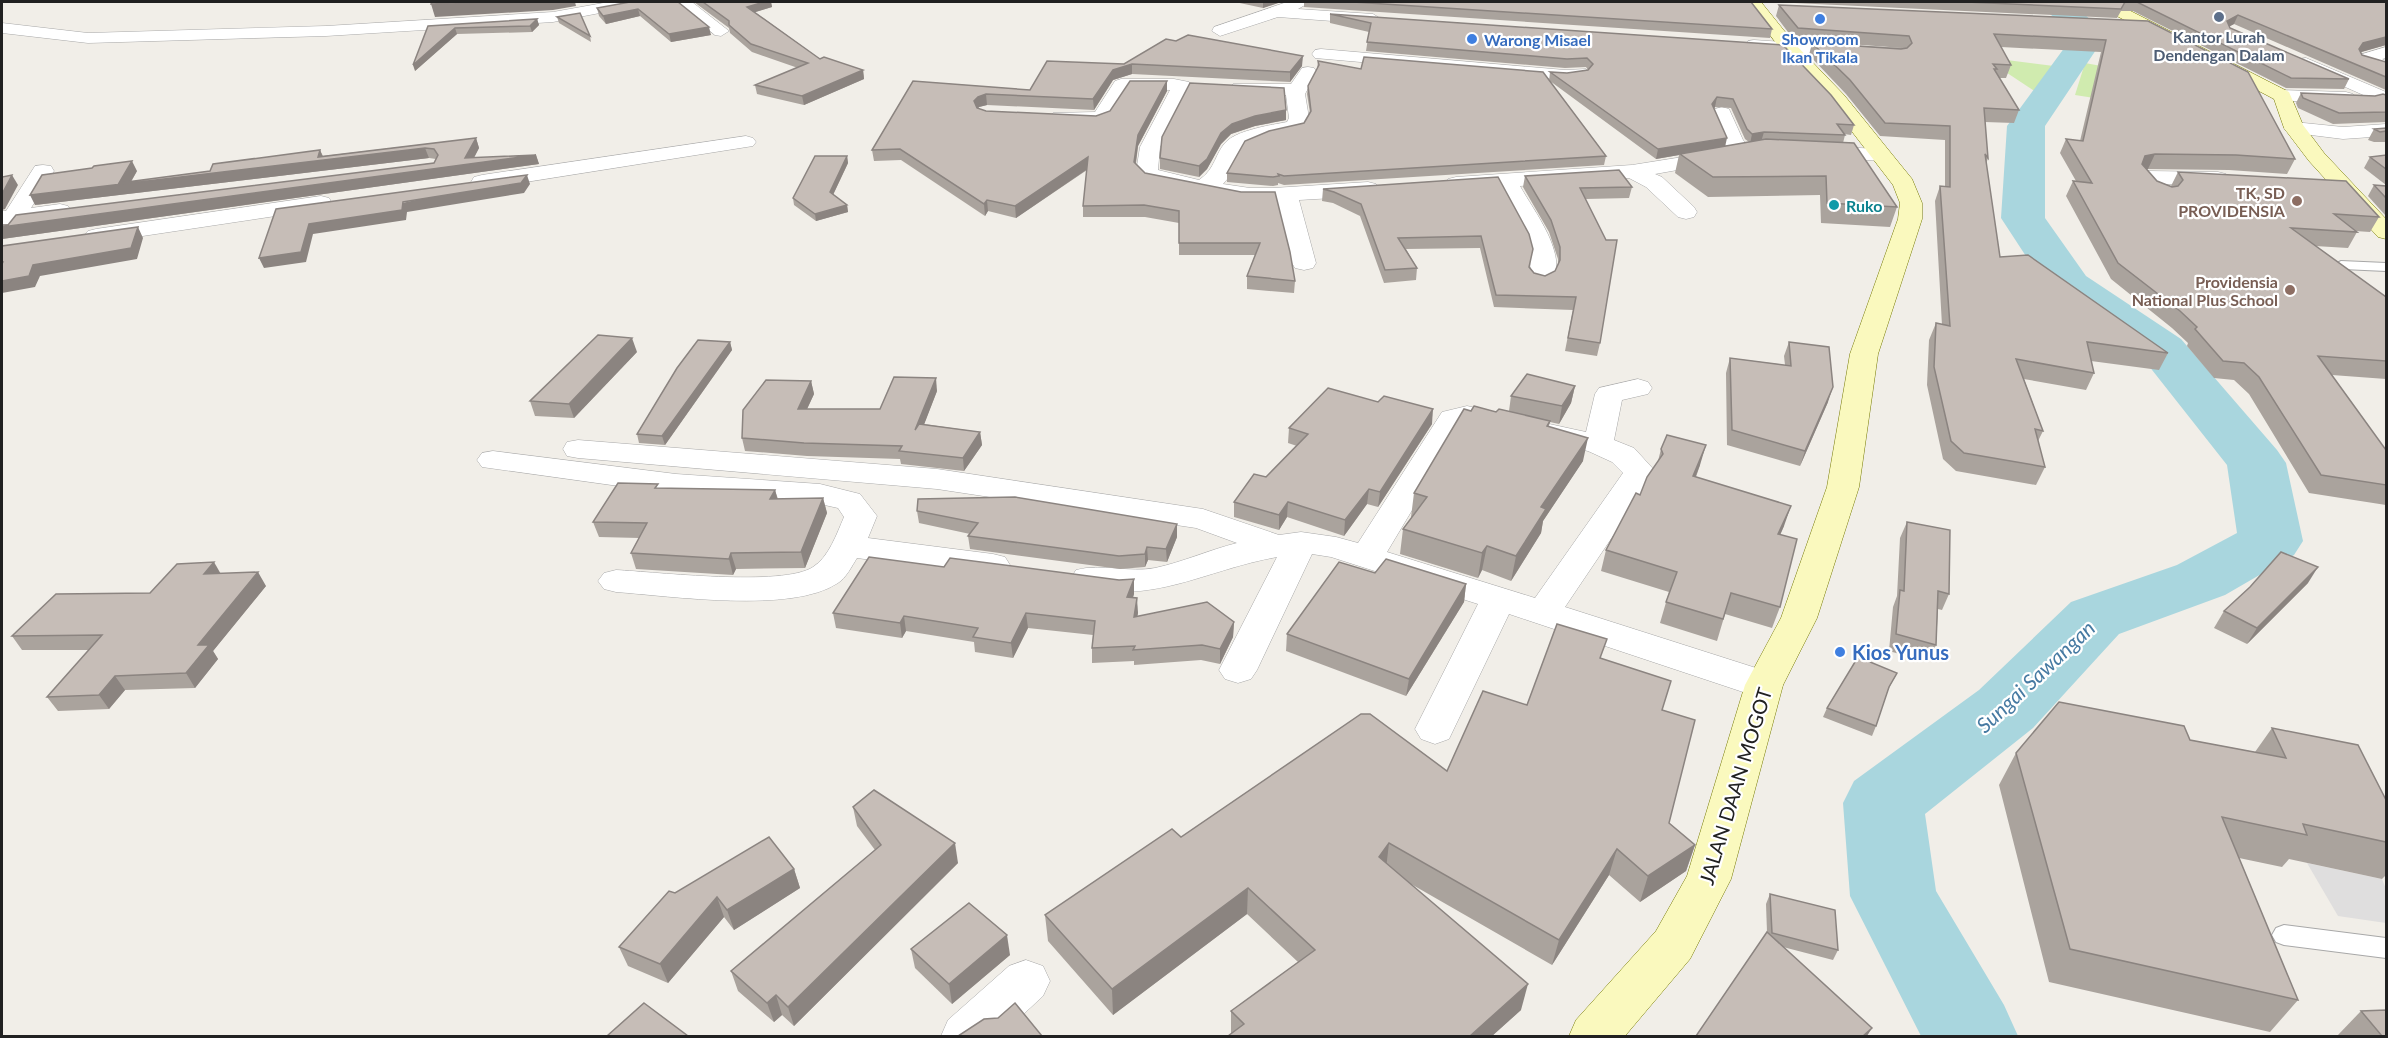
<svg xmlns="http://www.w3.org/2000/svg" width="2388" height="1038" font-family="Lato,sans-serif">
<rect width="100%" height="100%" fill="#f1eee8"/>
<path fill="#dfdede" d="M2307,863L2382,879L2386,889V923L2338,916Z"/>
<g fill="#d0ebaf">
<path d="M1983,57L2054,66L2036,92Z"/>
<path d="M2085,63L2123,70L2107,100L2075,95Z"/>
</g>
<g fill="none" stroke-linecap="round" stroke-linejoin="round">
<path fill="#a9d6de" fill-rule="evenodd" d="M2032,2H2072L2106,35L2045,126V218L2086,276L2181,339L2277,450L2286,463L2303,541L2294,555L2225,595L2119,634L2033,728L1925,814L1936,891L2004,1005L2018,1036H1921L1850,896L1843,803L1854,781L1979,690L2071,602L2177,565L2237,533L2227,465L2145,361L2052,296L2001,218L2007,126L2073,36L2048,12L2036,8Z"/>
<g stroke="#a8a8a8" stroke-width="2">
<g id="lane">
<path d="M2341,261L2386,263V271L2343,269L2348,275L2342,279L2328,268Z"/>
<path d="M2284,925L2386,938V958L2284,945L2276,942L2272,935L2276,928Z"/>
</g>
</g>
<g stroke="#a8a8a8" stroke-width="1">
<g id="street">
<path d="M609,2H639L631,7L553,22L326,36L88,43L2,33V23L88,33L326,26L553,12Z"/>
<path d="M674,2H692L729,31L721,36L715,35Z"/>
<path d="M1287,2H1307L1305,5L1298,9L1373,14L1381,19L1373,24L1278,17L1220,36L1212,31L1214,27Z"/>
<path d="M1754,40L1855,47L1861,48L1864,52L1861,56L1855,57L1748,49L1745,45L1748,41Z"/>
<path d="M2386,47V58L2382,59L2386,61V72L2359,63L2356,59L2359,55Z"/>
<path d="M1321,49L1565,70L1586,69L1589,73L1586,77L1565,80L1315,58L1312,54L1315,50Z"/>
<path d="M2306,58L2386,92V105L2300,67L2297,63L2300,59Z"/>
<path d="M1308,67L1314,68L1317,72L1305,94L1309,118L1302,130L1268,138L1243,148L1229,177L1223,184L1250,188H1273L1368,182L1376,184L1379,189L1376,194L1368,196L1299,200L1316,263L1313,268L1304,270L1295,268L1292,263L1276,201C1232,204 1186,190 1142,180L1136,172L1140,147L1170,90L1129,89L1108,122C1092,126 1069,125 1053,121L1050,117L1053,113L1095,112L1115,81L1121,79H1174L1189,82L1191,86L1160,147L1158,170L1199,180C1216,169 1215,152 1227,141C1239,130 1271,125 1287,122L1289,118L1286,95L1240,94L1233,92L1231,88L1233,84H1291L1302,68Z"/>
<path d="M2282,90L2346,92L2353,94L2356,98L2353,102L2346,104L2275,100L2273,96L2275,92Z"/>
<path d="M1722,107L1729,109L1743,140L1755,153L1752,157C1727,164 1719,131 1712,113L1715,109Z"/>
<path d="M2294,122L2343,127L2386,124V136L2343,139L2287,132L2284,128L2287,124Z"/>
<path d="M746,136L753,138L756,142L753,146L482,189L474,187L471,182L474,177L482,175Z"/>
<path d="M1817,146L1881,149L1888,151L1891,155L1888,159L1881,161L1810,156L1807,152L1810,148Z"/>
<path d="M1721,151L1728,153L1731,157L1728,161L1655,174L1662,177L1694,207L1697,212L1694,217L1686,219L1678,217L1646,187L1629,178L1520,186C1533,210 1570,256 1551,283L1542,286L1533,283L1529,278C1536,243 1514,217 1498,187L1456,191L1448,189L1445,184L1448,179L1456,177L1632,165Z"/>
<path d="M43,165L51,166L54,171L31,208L60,204L68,206L71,211L68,216L21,223L14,233L2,234V211H6L35,166Z"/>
<path d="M2148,171L2218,172L2226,174L2229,179L2226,184L2218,186L2166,184L2174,194L2171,199C2154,203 2146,190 2137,177L2140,172Z"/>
<path d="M321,196L329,198L332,203L329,208L96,243L88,241L84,236L88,231L96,229Z"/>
<path d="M1638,379L1648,382L1652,388L1648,394L1622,400L1614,440L1634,448L1656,472L1565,607L1778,675L1783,685L1778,695L1764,699L1509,614L1449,739L1435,744L1421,739L1415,729L1478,604L1331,557L1312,554L1257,670L1251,679L1238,683L1225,679L1219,670L1277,557C1204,570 1153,606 1076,586L1071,578L1076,570C1101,563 1129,573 1155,568C1183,562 1209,550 1237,543L1196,528L937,489L578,458L567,456L563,449L567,442L578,440L937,469L1203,509L1279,535L1301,532L1336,537L1358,543L1442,412L1467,406L1586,432L1595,394L1599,388ZM1467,424L1588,451L1612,462L1623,473L1535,598L1387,552L1463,425Z"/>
<path d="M493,451L676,474L820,484L860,494L877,516L868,538L993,554L1005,557L1010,565L1005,573L993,576L857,558C852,566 846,578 838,583C792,614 671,596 616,592L604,589L598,581L604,573L616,570C656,572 783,587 813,567C829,557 837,533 844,517L838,508L820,504L676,494L482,467L477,460L482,453Z"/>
<path d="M1026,960L1043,966L1050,981L1043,996L1000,1036H941L948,1020L1009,966Z"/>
</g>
</g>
<g stroke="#777b05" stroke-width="1">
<g id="secondary">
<path d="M1745,2H1761L1794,43L1844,95L1912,179L1922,203V219L1878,354L1859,487L1817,618L1783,685L1731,879L1690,959L1625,1036H1569L1576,1020L1656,931L1687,876L1745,685L1781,618L1827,487L1850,354L1898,219L1900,203L1893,185L1830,103L1782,51Z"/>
<path d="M2094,2H2113L2289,92L2303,125L2324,153L2386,219V239L2378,237L2309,161L2284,128L2274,99L2096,5Z"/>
</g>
</g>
<use href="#lane" fill="#fff" fill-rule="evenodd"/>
<use href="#street" fill="#fff" fill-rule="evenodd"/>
<use href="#secondary" fill="#faf9be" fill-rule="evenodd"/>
</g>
<g fill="#aaa39d" fill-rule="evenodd">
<path d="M678,2L711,35L671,42L640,16L606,24L599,16L597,8Z"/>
<path d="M694,2H771L772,7L755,12L820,59L863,70L864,79L804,105L757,94L755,85L798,68L752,52L730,33L729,28Z"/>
<path d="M1235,2H1281L1263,8Z"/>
<path d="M1304,2H1751L1772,29L1770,38L1304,7Z"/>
<path d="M1770,2H2386V45L2361,52L2362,55L2386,62V90L2234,24L2230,26V28L2349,79L2344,89L2286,88L2133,11H2121L2117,18Z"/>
<path d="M1779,5L2148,21L2295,159L2287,174L2229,170L2146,169L2157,181L2171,186L2178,172L2379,217L2370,232L2355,231L2357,232L2348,248L2315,246L2386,297V379L2332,375L2386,485V505L2309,493L2249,394L2234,380L2214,378L2187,346L2188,343L2172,328L2111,279L2066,196L2073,181H2076L2060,153L2066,139L2080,141L2101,52L2001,47L2011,65L2006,78H1999L2019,110L2014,123L1985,122L1988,158L1986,164L2000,257L2168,353L2159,370L2091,361L2094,373L2086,390L2024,379L2043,431L2038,441L2045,467L2036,485L1956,471L1943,459L1927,385L1929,340L1936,323L1942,325L1935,201L1940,186L1945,187V140L1880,136L1846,94L1809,55L1812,43L1903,48L1794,40L1776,16Z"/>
<path d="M1330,14L1783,45L1854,125L1851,135L1844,134L1845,135L1843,143L1897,207L1890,227L1821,223L1820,195L1708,197L1675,173L1679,155L1656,159L1550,81L1606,156L1604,165L1284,185L1278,183V185L1273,186L1227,182V173L1304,123L1310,113L1307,94L1308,86L1317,69L1318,61L1361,69L1549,81L1550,72L1567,73L1588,70L1586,67L1565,68L1366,51L1369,32L1330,23ZM1715,107L1731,108L1745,139L1749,142L1725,146L1714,108Z"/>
<path d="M557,17L590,36L591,42L559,23Z"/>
<path d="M537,19L539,25L532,32L457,34L415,71L428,26Z"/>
<path d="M1124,64L1302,66L1290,82L1132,74L1113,80L1094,110L987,105L979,107L978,108L986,111L1096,116L1110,111L1167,81V91L1138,146L1136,164L1145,173L1241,192L1295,281L1294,293L1247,289V276L1255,255H1179V223L1145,217H1083V206L1087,170L1016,218L988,211L985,216L901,160L874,161L872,150L913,81L1030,90Z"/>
<path d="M2301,93L2375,96L2386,95V122L2333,124L2298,108L2296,103Z"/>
<path d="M1286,110V120L1255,126L1231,134L1221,144L1207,169L1199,177L1160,169V158Z"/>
<path d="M2386,128V142H2374L2368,140L2374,129Z"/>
<path d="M476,138L479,148L474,158L536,155L539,164L2,239V225L434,163L436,159L429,158L35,205L137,171L131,182L210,171L320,150L323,156Z"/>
<path d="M2386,155V185L2364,168L2370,157Z"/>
<path d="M847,156L848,163L833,195L847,205L848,212L816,221L794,205L793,198Z"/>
<path d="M1525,176L1632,187L1629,198L1586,199L1600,343L1597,356L1565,351L1573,310L1494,307L1480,248L1406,249L1417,268L1416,280L1384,283L1360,216L1333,203L1322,201L1323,189L1498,177L1530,267L1534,273L1545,276L1555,271L1558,265V259L1549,232L1523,187Z"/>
<path d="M2374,185L2386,186V216L2368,196Z"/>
<path d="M730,342L732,350L665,445L639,443L637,434Z"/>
<path d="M1789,342L1828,402L1800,466L1727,445L1726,373L1730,358L1785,365L1784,356Z"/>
<path d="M637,352L574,418L535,416L530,401Z"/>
<path d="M811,381L814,394L807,409H880L937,391L924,424L980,432L982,445L964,471L901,464L900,459L807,456L745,451L742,438Z"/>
<path d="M1575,386L1571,403L1559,424L1550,422L1549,426L1583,461L1543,521L1541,533L1511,581L1482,570L1478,578L1400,554L1403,529L1412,517H1411L1414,493L1496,412L1509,411L1511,396Z"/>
<path d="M1378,402L1432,424L1378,507L1367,504L1344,536L1287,517L1279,530L1234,517V502L1266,477L1297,446L1288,443L1289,428Z"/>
<path d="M1661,449L1700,465L1696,477L1784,526L1780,534V607L1772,628L1725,614L1717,641L1660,623L1669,592L1601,571L1606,550L1640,495L1658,461Z"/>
<path d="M659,488L775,490L778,499L823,498L827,513L805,568L736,569L733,575L636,569L631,553L639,538L599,537L593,522Z"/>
<path d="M917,511L1177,524V537L1167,562L1148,560L1145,567L1120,569L970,549L968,536L970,534L919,523Z"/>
<path d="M1907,522L1949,594L1942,610L1938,609L1936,645L1928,662L1889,651L1893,607L1897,596L1900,538Z"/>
<path d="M1375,573L1466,584L1464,602L1406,696L1286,651L1287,634Z"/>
<path d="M221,574L266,586L213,651L218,659L195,688L125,690L109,709L58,711L47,697L89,650H22L12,636Z"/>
<path d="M2308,583L2247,644L2214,628L2224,611Z"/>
<path d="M1134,594L1133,598L1138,613L1137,616L1234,622L1233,637L1220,664L1201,660L1134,665V661L1092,663V648L1093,635L1028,628L1013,658L975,652L974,642L906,631L902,638L836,628L833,613Z"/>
<path d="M1602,659L1662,710L1669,823L1695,845L1686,871L1640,902L1609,875L1552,965L1411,884L1521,1010L1492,1036H1228L1231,1034V1011L1298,962L1247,914L1113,1015L1048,941L1045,915L1181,837L1447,771L1527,705Z"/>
<path d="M1897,673L1887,692L1876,726L1872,736L1823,717L1827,708Z"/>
<path d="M2272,728L2386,800V875L2382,879L2289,859L2282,867L2239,858L2298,1000L2270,1032L2049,982L1999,785L2016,753L2190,740L2255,752Z"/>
<path d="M853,807L958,863L794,1026L782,1015L774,1022L738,991L731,971L875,850L857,826Z"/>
<path d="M794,869L800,888L734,930L724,917L668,983L628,966L619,947L675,893Z"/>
<path d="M1770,894L1838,950L1833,960L1783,947L1767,932L1766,904Z"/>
<path d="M911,949L1010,955L952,1004L915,968Z"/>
<path d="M2361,1011L2386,1036H2337Z"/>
</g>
<g fill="#8b8480">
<path d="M479,2H575L576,6L553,10L435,17L431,4Z"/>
<path d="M764,2H771L772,7L749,14L747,7Z"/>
<path d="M1263,2H1281L1263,8Z"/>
<path d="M638,9L640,16L606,24L603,16Z"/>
<path d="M2238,15L2234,24L2223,30L2227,21Z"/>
<path d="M537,19L539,25L532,32L530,26Z"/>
<path d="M709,27L711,35L671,42L669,34Z"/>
<path d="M455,28L457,34L415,71L413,65Z"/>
<path d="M2386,37V45L2358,53L2359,49L2363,43Z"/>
<path d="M1303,56L1302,66L1290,82V72Z"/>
<path d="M1132,64V74L1113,80L1094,110L1093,99L1113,70Z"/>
<path d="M863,70L864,79L804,105L802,96Z"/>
<path d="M1167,81V91L1138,146L1134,174V162L1138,135Z"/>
<path d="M986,94L987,105L979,107L975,112L974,101L978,97Z"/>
<path d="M1717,97L1715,107L1710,114L1712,104Z"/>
<path d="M1286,110V120L1255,126L1231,134L1221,144L1207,169L1199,177V166L1221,133L1232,124L1255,116Z"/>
<path d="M1764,132L1761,142L1750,144L1752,134Z"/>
<path d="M476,138L479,148L471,163L536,155L539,164L2,239V240V227L465,158Z"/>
<path d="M1727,138L1725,147L1680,154L1679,155L1656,159L1658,149Z"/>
<path d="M425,148L429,158L35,205L30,195L119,183L132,161L137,171L130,183L318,157L320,150L324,160Z"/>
<path d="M2155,154L2148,169L2138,171L2145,156Z"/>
<path d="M847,156L848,163L831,199L830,192Z"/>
<path d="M1088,157L1089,168L1016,218L1015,206Z"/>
<path d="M12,175L18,185L5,209L2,210V194Z"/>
<path d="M527,175L530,184L524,193L407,212L406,220L313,234L306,262L264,268L259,258L309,224Z"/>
<path d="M987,200L988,211L985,216L984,204Z"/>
<path d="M847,205L848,212L816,221L815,214Z"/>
<path d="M138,227L143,238L137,259L40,276L35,287L2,293V281L33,265Z"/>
<path d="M632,338L637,352L574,418L569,404Z"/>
<path d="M730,342L732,350L665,445L662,436Z"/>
<path d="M936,378L937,391L917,443L915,430Z"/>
<path d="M811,381L814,394L801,422L798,409Z"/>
<path d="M1575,386L1571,403L1559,424L1562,406Z"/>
<path d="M1833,387L1828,402L1800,466L1805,451Z"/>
<path d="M1433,409L1432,424L1378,507L1380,492Z"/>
<path d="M980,432L982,445L964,471L963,458Z"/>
<path d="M1588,438L1583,461L1543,521L1541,533L1511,581L1516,556L1541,507Z"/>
<path d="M1706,445L1700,465L1688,496L1693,476Z"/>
<path d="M1369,489L1367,504L1344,536L1345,520Z"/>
<path d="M775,490L779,505L770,499Z"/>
<path d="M823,498L827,513L805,568L801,552Z"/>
<path d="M1288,502L1287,517L1279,530V515Z"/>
<path d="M1791,506L1784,526L1772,554L1778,534Z"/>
<path d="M1177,524V537L1167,562L1166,549Z"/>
<path d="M1487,546L1482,570L1478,578L1482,553Z"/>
<path d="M1147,547L1148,560L1145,567V554Z"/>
<path d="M731,553L736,569L733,575L729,559Z"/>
<path d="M214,562L222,576L204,574Z"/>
<path d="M2318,567L2308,583L2247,644L2257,628Z"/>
<path d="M258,572L266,586L213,651L218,659L195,688L186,673L198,645Z"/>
<path d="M1134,579V594L1127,612V597Z"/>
<path d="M1466,584L1464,602L1406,696L1409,679Z"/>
<path d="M1137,598L1138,613L1135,632L1134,617Z"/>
<path d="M1026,613L1028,628L1013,658L1011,643Z"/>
<path d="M904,616L906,631L902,638L900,623Z"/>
<path d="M1234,622L1233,637L1220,664V649Z"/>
<path d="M115,676L125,690L109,709L99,695Z"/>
<path d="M955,843L958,863L794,1026L788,1007Z"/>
<path d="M1389,843L1386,869L1379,857Z"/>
<path d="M1695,845L1686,871L1640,902L1648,876Z"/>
<path d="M1617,849L1609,875L1552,965L1559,940Z"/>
<path d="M794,869L800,888L734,930L727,910Z"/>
<path d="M1248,888L1247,914L1113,1015L1112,989Z"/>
<path d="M717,897L724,917L668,983L660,964Z"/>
<path d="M1007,935L1010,955L952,1004L949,984Z"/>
<path d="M1528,984L1521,1010L1492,1036H1470Z"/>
<path d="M776,995L782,1015L774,1022L767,1003Z"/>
<path d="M1872,1028L1867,1036H1863Z"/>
</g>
<g fill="#c6bdb7" stroke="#8b8480" stroke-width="1.5">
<path d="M432,2H479L431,4Z"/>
<path d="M630,2H678L709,27L669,34L638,9L603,16L597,8Z"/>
<path d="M703,2H764L747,7L820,59L824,57L863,70L802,96L755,85L808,63L751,44L729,25V21Z"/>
<path d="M1353,2H1751L1772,29Z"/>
<path d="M1966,2H2386V37L2363,43L2359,49L2362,55L2386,62V77L2238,15L2227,21L2230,28L2349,79L2291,78L2137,2H2125L2121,9Z"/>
<path d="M1779,5L2148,21L2248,72L2295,159L2236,155L2155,154L2145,156L2142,164L2157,181L2172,187L2178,186L2183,180L2178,172L2346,181L2379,217L2334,214L2357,232L2291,228L2386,297V361L2318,356L2386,450V485L2321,475L2259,377L2244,363L2223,361L2195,329L2197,327L2180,311L2118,263L2073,181L2092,183L2066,139L2083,141L2106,40L1994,34L2011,65L1993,64L1997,69H1994L2019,110L1984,108L1988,158L1985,154L2000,257L2028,255L2168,353L2087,342L2094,373L2016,359L2043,431L2035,429L2045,467L1964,453L1951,441L1934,367L1936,323L1950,326L1940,186L1950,187V126L1885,123L1850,80L1812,43L1901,49L1907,48L1912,43L1909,36L1798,28Z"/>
<path d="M580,13L590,36L557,17Z"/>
<path d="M1330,14L1783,45L1831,95L1854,125L1837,124L1845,135L1764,132L1752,134L1747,129L1733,99L1717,97L1712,104L1727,138L1658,149L1550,72L1567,73L1588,70L1593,64L1587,58L1567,59L1367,42L1371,23Z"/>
<path d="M537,19L530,26L455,28L413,65L428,26Z"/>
<path d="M1188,35L1303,56L1290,72L1132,64L1113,70L1093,99L986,94L978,97L974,101L977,108L986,111L1096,116L1110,111L1130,81H1167L1138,135L1134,162L1145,173L1241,192H1275L1290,252L1295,281L1247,276L1260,243H1179V211L1144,205L1083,206L1088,157L1015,206L987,200L984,204L900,149L872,150L913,81L1030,90L1047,61L1124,64L1166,39L1176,41Z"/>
<path d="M1364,57L1543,72L1606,156L1284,176L1278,174L1279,176L1273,177L1227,173L1245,141L1269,131L1304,123L1311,111L1308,86L1319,65L1318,61L1361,69Z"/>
<path d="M1190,83L1284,88L1286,110L1255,116L1232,124L1221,133L1207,159L1199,166L1160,158L1162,137Z"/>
<path d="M2301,93L2375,96L2383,94L2386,95V112L2339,113L2303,98Z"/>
<path d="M2386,128V131L2380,132L2374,129Z"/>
<path d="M476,138L465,158L536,155L2,227V225H8L16,215L434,163L438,155L434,149L425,148L30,195L42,175L92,168L94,166L132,161L119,183L210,171L213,164L320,150L318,157Z"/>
<path d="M1766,139L1854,143L1897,207L1827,203L1826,176L1713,177L1680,154Z"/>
<path d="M2386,155V169L2370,157Z"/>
<path d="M815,156H847L830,192L847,205L815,214L793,198Z"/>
<path d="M1619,170L1632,187L1580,188L1606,240H1617L1600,343L1568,338L1576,297L1496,295L1481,236L1398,238L1417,268L1385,270L1361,204L1334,192L1323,189L1498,177L1529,234L1533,249L1529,267L1534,273L1545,276L1555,271L1560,260V247L1551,220L1525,176Z"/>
<path d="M12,175L2,194V177Z"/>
<path d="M527,175L521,183L403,202L402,210L309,224L301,252L259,258L276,209Z"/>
<path d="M2374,185L2386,186V198Z"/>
<path d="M138,227L131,248L33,265L29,276L2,281V264L3,262H2V246Z"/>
<path d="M598,335L632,338L569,404L530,401Z"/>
<path d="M698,340L730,342L662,436L637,434L677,368Z"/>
<path d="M1789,342L1829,347L1833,387L1805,451L1732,430L1730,358L1791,366Z"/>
<path d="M1527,374L1575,386L1562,406L1511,396Z"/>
<path d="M894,377L936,378L915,430L919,424L980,432L963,458L899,451L902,446L804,443L742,438L743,410L766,380L811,381L798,409H880Z"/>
<path d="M1328,388L1378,402L1384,396L1433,409L1380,492L1369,489L1345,520L1288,502L1279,515L1234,502L1254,474L1266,477L1308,434L1289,428Z"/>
<path d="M1474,406L1496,412L1499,409L1550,421L1547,426L1588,438L1541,507L1546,509L1516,556L1487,546L1482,553L1403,529L1427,497L1414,493L1464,409L1471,411Z"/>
<path d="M1667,435L1706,445L1693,476L1791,506L1778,534L1797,539L1780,607L1731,593L1723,619L1666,602L1677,572L1606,550L1636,493L1640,495L1647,477L1663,454L1661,449Z"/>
<path d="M618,483L658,484L655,488L775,490L770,499L823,498L801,552L731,553L729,559L631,553L647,523L593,522Z"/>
<path d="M1015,497L1177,524L1166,549L1147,547L1145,554L1119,556L968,536L978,523L917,511L918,499Z"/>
<path d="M1907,522L1950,530L1949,594L1938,591L1936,645L1896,634L1900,590L1904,591Z"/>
<path d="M2281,552L2318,567L2257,628L2224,611L2250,587Z"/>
<path d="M869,557L944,567L950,558L1119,580L1134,579L1127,597L1137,598L1134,617L1207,602L1234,622L1220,649L1202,645L1133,650L1135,646L1092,648L1095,621L1026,613L1011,643L973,637L978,628L904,616L900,623L833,613Z"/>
<path d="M1386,559L1466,584L1409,679L1287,634L1339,562L1375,573Z"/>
<path d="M214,562L204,574L258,572L198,645H209L186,673L115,676L99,695L47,697L102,635L12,636L56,594L150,593L177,564Z"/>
<path d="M1557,624L1607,639L1600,658L1671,681L1662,710L1695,720L1669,823L1695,845L1648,876L1617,849L1559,940L1389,843L1379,857L1528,984L1470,1036H1228L1244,1024L1231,1011L1315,950L1248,888L1112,989L1045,915L1172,829L1181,837L1361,714H1370L1447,771L1483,691L1527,705Z"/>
<path d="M1858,657L1897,673L1889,687L1876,726L1827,708Z"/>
<path d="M2059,702L2184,726L2190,740L2286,758L2272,728L2358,745L2386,800V842L2303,824L2307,835L2222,817L2298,1000L2070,949L2016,753Z"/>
<path d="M874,790L955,843L788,1007L776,995L767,1003L731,971L881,845L853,807Z"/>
<path d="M769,837L794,869L727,910L717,897L660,964L619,947L669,891L675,893Z"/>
<path d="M1770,894L1835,910L1838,950L1772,933Z"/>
<path d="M969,903L1007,935L949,984L911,949Z"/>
<path d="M1767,932L1872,1028L1863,1036H1696Z"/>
<path d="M644,1003L688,1036H607Z"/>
<path d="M1015,1003L1042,1036H958L984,1019L998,1018Z"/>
<path d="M2386,1010V1036H2382L2361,1011Z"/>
</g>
<circle fill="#5c6f8a" stroke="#fff" stroke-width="2" cx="2219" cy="17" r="6"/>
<g fill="#3f7fe0" stroke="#fff" stroke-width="2">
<circle cx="1820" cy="19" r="6"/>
<circle cx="1472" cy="39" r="6"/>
<circle cx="1840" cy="652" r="6"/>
</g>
<g fill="#8d6e63" stroke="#fff" stroke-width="2">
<circle cx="2297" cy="201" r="6"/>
<circle cx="2290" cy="290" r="6"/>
</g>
<circle fill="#0f9aa8" stroke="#fff" stroke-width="2" cx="1834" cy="205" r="6"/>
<g text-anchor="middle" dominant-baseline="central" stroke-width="4.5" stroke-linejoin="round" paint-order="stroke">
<g font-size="16" font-weight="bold" fill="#4e5e75" stroke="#fff">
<text x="2219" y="36">Kantor Lurah<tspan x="2219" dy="18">Dendengan Dalam</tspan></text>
</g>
<g font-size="16" font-weight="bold" fill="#366cbe" stroke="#fff">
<text x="1820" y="38">Showroom<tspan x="1820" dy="18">Ikan Tikala</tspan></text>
<text x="1484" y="39" text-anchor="start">Warong Misael</text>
</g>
<g font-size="16" font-weight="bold" fill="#785e54" stroke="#fff" text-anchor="end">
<text x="2285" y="192">TK, SD<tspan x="2285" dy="18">PROVIDENSIA</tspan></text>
<text x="2278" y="281">Providensia<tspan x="2278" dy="18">National Plus School</tspan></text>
</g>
<g font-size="16" font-weight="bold" fill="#0d838f" stroke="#fff" text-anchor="start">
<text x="1846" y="205">Ruko</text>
</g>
<g font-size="20" font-weight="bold" fill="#366cbe" stroke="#fff" text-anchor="start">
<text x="1852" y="652">Kios Yunus</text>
</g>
<g font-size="20" fill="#212121" stroke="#fff">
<text transform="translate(1735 786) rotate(-73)">JALAN DAAN MOGOT</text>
</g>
<g font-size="21" font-style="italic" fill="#467aa2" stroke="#fff">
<text transform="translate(2035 676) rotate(-43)">Sungai Sawangan</text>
</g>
</g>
<rect width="2388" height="1038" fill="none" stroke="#212121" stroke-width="6"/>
</svg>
